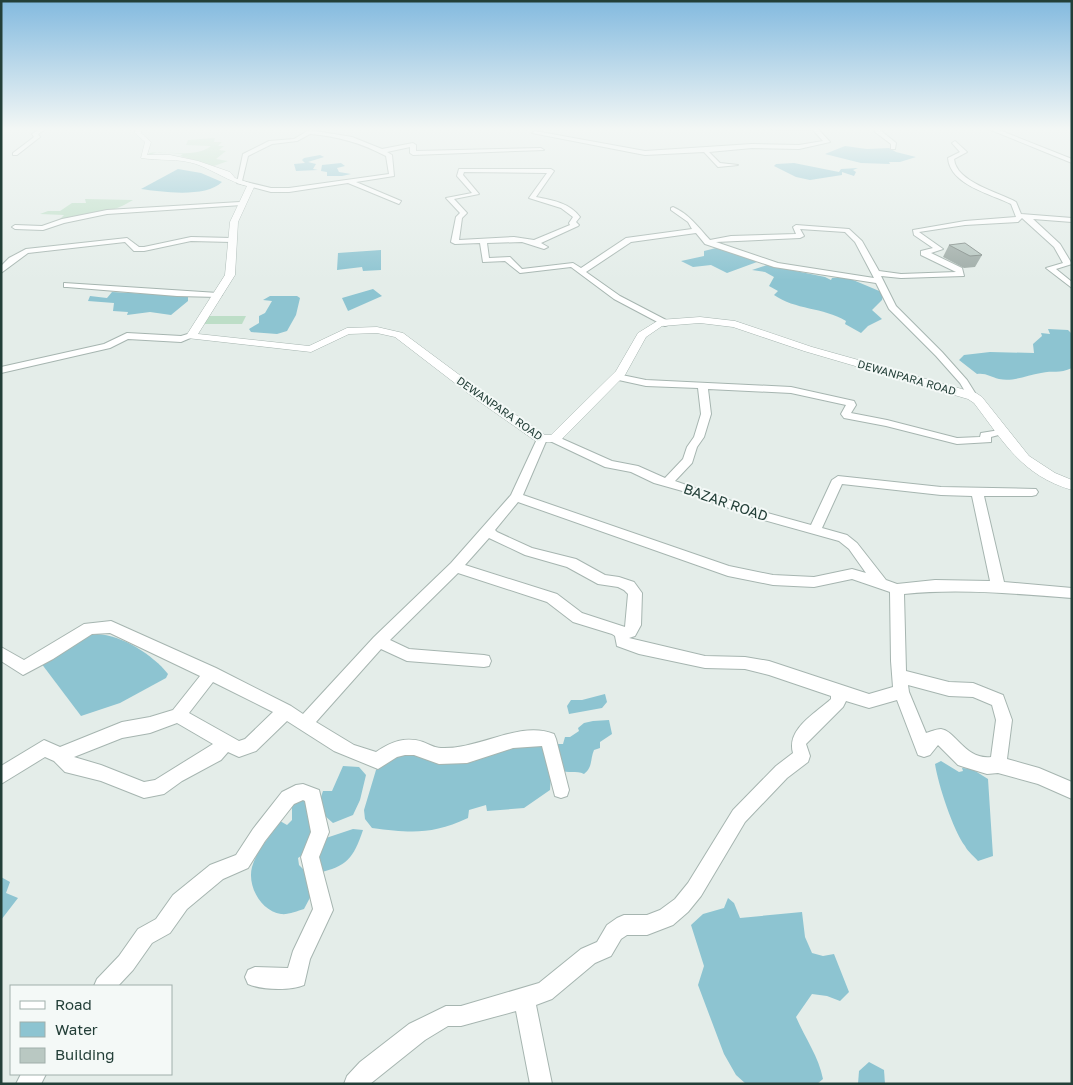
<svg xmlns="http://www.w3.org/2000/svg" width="1073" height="1085" font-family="'Golos Text',sans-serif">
<rect width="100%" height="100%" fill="#e4ede9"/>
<g fill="#bddec7">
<path d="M215,138L214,142H222L218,146H224L219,150L226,151L216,159L228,161L214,166L180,156L183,154L159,152L148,155L149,153C167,151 196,158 211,146L186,145L188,140Z"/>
<path d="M85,199L133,200C104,218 87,211 59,220L64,215L40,214L48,211H60L72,203H86Z"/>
<path d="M208,316H246L242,324H203Z"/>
</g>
<g fill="#8dc4d1">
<path d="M845,146L867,149L889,148L896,152L916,157L900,162H889L890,164L861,163L825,154Z"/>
<path d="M320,155L324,157L308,162L316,164L313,169L318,170L296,171L294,164L305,163L302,160L304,158Z"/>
<path d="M341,163L345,166L337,168L339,172L351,174L342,176H327V172L321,171L322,165Z"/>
<path d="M794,163L839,172L841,169L858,168L853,170L856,172L854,176L842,172V175L810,180L796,177L774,166L776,164Z"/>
<path d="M178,169L201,173L222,182C206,198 162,192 141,189Z"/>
<path d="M720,247L757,262L727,273L711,265L693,267L681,261L704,256V251Z"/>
<path d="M381,250V270L363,271L362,267L337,270L338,253Z"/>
<path d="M767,265L825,277L831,280L832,278L846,277L884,293L882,300L872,310L882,319L868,326L861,333L845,324L846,321C823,307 795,310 774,295L778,291L769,286L774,277L765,272L752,270Z"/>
<path d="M373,289L382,296L348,311L342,298Z"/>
<path d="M112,292L188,296V301L171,315L150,312L127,315L128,312L113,311L114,303L88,301L90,296L107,298Z"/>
<path d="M270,296H297L300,298L296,315L287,331L277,334L251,332L249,329L259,323V316L265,313L272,301L263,300Z"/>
<path d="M1048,329L1068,330L1072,334V368C1059,374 1053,370 1041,373C1027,375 1014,382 999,379C990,377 987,373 977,374L959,360L964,355L990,352L1034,353L1033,344L1042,336L1041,333L1050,334Z"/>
<path d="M97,634C122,635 153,655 168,674L166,678L120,703L81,716L41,663L84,636Z"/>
<path d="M605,694L607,702L602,708L569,714L567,706L571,700H582Z"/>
<path d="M609,720L612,734L600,742V748L594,750C590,759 593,767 584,774C576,770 568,774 560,770L556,744H563L565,737H570L579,731L578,728L584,723L593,721Z"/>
<path d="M536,743L547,747L552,762L550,790L524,808L487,811L486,805L469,810L468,818C431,835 411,833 372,828L365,819L364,810L376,770L381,763L399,753L473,762L493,751Z"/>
<path d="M941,761L959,772L963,771L962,768L972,769L988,779L993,856L978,861C974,856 968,852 965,846C953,830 938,784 935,764Z"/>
<path d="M343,766L359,767L366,775L360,800L353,815L333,823L317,809L323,791H332Z"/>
<path d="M299,799L306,800L317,822L304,854L298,858L299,865L307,873L314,890L304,909C297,911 288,915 281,914C261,911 247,886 252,867C257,849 271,836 280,821L287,825L292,820V806Z"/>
<path d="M353,829L363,830C353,859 347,866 318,873L319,854L326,838Z"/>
<path d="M1,877L10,882L6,893L18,898L1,920Z"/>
<path d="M728,898L734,903L740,918L802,912L805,937L812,953L823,956L834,954L849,992L840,1001L827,996L812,994L796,1017C805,1038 819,1057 823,1079L817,1084H746L736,1075L724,1054L698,985L704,966L691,925L703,914L724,908Z"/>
<path d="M869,1062L884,1070L885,1084H858L859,1071Z"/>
</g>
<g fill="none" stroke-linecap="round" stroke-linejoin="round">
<g stroke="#a6b5b0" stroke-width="2">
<g id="minor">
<path d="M41,128H47L38,134L40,137L17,155H13V153L34,137L32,134Z"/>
<path d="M737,128H820L818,129L830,142L799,149L752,148L709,152L720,163L738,165L718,167L704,152L645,155L532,133L535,131L645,151L752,144L799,145L823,141L813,130Z"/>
<path d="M874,128H880V130L896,143L895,149H891V144L875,132Z"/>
<path d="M986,128H994L1072,159V163Z"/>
<path d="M309,130L352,137L382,149L413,143L416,145V151L541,148L544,150L413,155L410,153V147L387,152L392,155L394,176L356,182L401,201L399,204L348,183L289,192H271L237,183L243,154L269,141L294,139ZM310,134C338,136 361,143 386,156L389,174L289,188H271L242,181L248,156L272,144L297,141Z"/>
<path d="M955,141L967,152L954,159C956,182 998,192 1016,202L1021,214L1072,218V222L1033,219L1060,244L1072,264L1056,269L1072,282V288L1046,268L1063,263L1054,247L1022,218L1018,222L965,225L919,232L943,249L931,253L962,268L964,276L901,278L881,276L896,306L942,352L967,380L977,396L972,399L969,398L960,383L936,356L889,309L876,283L774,267L705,244L696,233L631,242L586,272L620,296L668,321V325L665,326L614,299L571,267L520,273L505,261L483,262L480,243L455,244L451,242L456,217L460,213L446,198L472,193L457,176L459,169H551L554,171L536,197C552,200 570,203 580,217L576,222L579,225L578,226L541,243L548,247L544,249L522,242L487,243L489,258L510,257L522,269L573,263L581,268L626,238L692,229L688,222L671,210V208L673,207C689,214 698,227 710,240L731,236L796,234L793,227L796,225L849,229L862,241L879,271L901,274L956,272L921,255V251L933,248L914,235L913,230L965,221L1016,217L1011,204C991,194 950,185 948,158L960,152L952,143ZM464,172L547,173L529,198L561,208L573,217L569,223L570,225L534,240L514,237L459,240L462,218L467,213L454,199L479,194L463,175ZM800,229L845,232L855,242L874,278L778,263L716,242L800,238L804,236Z"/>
<path d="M240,202L242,205L107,214L64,223L43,230L15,229L12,227L15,225L42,226L62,219L107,210Z"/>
<path d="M191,237L232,238L236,240L232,242L191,241L144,251H134L125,242L28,253L1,273V266L9,258L26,249L127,238L139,247H144Z"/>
<path d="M64,283L218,293L222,295L218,297L177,296L67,287H64Z"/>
<path d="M127,333L181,336L191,333L195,336L181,342L128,339L110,348L1,373V367L104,344Z"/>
<path d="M617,374L646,380L791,387L854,401L856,405L851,413L887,420L957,438L980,437L981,433L1006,429V433L991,437V442L957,444L886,426L844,418L841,414L846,405L791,393L708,389L711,414L704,437L697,447L692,463L675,481L760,511L811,525L832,480L838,476L941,487L1036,489L1038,492L1036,495L1032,496H984L1004,582L1072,588V598C1016,594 960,588 904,594L906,671L949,682L973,683L1003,695L1012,720L1007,759L1039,768L1072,782V799L1038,784L998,773L987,774L964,767L958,765L938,745L930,755L924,757L918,755L897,700L869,708L846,701L843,707L806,744L810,756L808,762L787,778L745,822L701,896L688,912L673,925L647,935H627L621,939L611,956L595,963L552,999L536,1005L552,1084H530L516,1011L461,1026H448L425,1040L370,1084H344L347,1076L360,1062L409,1024L446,1006H461L539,983L581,949L597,942L607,925L617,918L624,915H647L660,910L675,899L688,883L733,810L776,766L793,753C786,729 816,713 831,699V696L769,675L745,669L705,668L639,654L617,646L615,636L612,634L573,622L547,602L458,573L390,640L409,649L484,655L489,656L491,661L489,666L484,667L407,661L381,649L316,722L354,745L376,752C391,742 405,736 423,742C428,744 435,748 441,748C479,750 519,720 554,734L556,739L569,790L567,796L561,798L555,796L542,746L513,748L467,763L439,764L414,755H405L397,757L378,769L334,751L287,721L256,751L239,757L228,752L221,760L182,781L164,794L144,798L101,781L65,772L54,761L45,757L1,784V766L44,740L60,747L122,722L150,717L173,710L200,676L110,633L92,634L53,659L23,675L1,661V647L24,660L84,624L111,621L216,668L291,706L303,714L374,637L451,563L511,495L537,439L542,436L547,439L523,495L729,566L773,575L814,577L852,569L866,573L849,549L839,541L753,517L686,492L654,483L631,472L605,467L550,441V437H558L612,461L638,466L665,478L683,459L687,447L694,437L701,414L698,388L646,386L614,379V375ZM842,484L941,495L972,496L990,581L935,580L897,584L886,580L857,543L847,535L822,528ZM518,502L728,576L773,585L814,587L852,579L890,592L891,661L893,687L869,694L769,661L745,657L705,656L629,638L635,636L641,625L642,593L634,582L619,577L605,575L576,559L532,548L497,532L495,530ZM489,538L525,555L567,567L598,584L618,587L624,590L628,594L625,627L582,613L557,594L465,565ZM213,682L273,712L245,739L239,741L189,713ZM908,685L949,696L973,697L992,705L996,720L991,757C965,760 956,731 941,729C936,729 930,732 926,733L909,692ZM177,723L213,744L155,780L144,782L101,765L74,757L122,738L150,733Z"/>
<path d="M303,784L319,790L329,832L319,857L333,910L310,959L304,985C290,991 262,990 248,984L245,977L248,970L255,967L288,968L293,951L313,909L301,857L311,832L305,801L303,800L294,804L265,841L248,868L223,879L187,909L170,933L152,943L133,970L118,986H94L97,979L119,956L138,929L156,919L173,895L210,865L236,855L253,829L282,792L296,785Z"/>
<path d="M21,1074H46L41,1084H16Z"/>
</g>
</g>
<g stroke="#a6b5b0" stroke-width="1">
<g id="tertiary">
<path d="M1,128H8L5,130Z"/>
<path d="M136,128H142L141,133L151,142L147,155H170L198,161L230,172L235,178L255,185L238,222L235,275L198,334L309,346L347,328L377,327L403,333L481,391L545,435H551L616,371L638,333L659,320L700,317L735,321L812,347L976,393L982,397L1029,456L1055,473L1072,480V490C1021,475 1004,442 974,403L968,399L804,351L733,327L700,323L662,326L646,337L625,375L559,442H537L473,397L395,337L377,333L349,334L311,352L187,338L186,336L225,275L230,222L247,186C228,181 215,171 196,164C178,158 159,161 141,158L145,142L135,133Z"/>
</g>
</g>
<use href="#minor" fill="#fff" fill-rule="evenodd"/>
<use href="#tertiary" fill="#fff" fill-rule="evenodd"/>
</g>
<path fill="#9faca7" d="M949,245L982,255L975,267L964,268L943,257Z"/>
<path fill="#b9c8c2" stroke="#828c88" d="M965,243L982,255L970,256L949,245Z"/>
<linearGradient id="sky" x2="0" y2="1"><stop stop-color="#83badf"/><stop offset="0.46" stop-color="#f3f7f5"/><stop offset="1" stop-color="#f3f7f5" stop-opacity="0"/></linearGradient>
<rect width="1073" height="280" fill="url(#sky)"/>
<g text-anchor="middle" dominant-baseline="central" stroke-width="4" stroke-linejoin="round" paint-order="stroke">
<g font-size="11" fill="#233f38" stroke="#f4f9f7">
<text transform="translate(907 377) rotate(16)">DEWANPARA ROAD</text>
<text transform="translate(500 408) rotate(35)">DEWANPARA ROAD</text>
</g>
<g font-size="14" fill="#233f38" stroke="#f4f9f7">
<text transform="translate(726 502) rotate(19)">BAZAR ROAD</text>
</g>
</g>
<rect width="1073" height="1085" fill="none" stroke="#233f38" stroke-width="5"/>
<rect x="10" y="985" width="162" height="90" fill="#f4f9f7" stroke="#a0afab"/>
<rect x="20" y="1001" width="25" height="8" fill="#ffffff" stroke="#a0afab"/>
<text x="55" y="1010" font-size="15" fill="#233f38">Road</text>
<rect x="20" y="1022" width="25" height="15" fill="#8dc4d1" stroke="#a0afab"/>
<text x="55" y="1035" font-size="15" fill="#233f38">Water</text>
<rect x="20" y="1048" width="25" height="15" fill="#b9c8c2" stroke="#a0afab"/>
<text x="55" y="1060" font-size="15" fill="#233f38">Building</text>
</svg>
